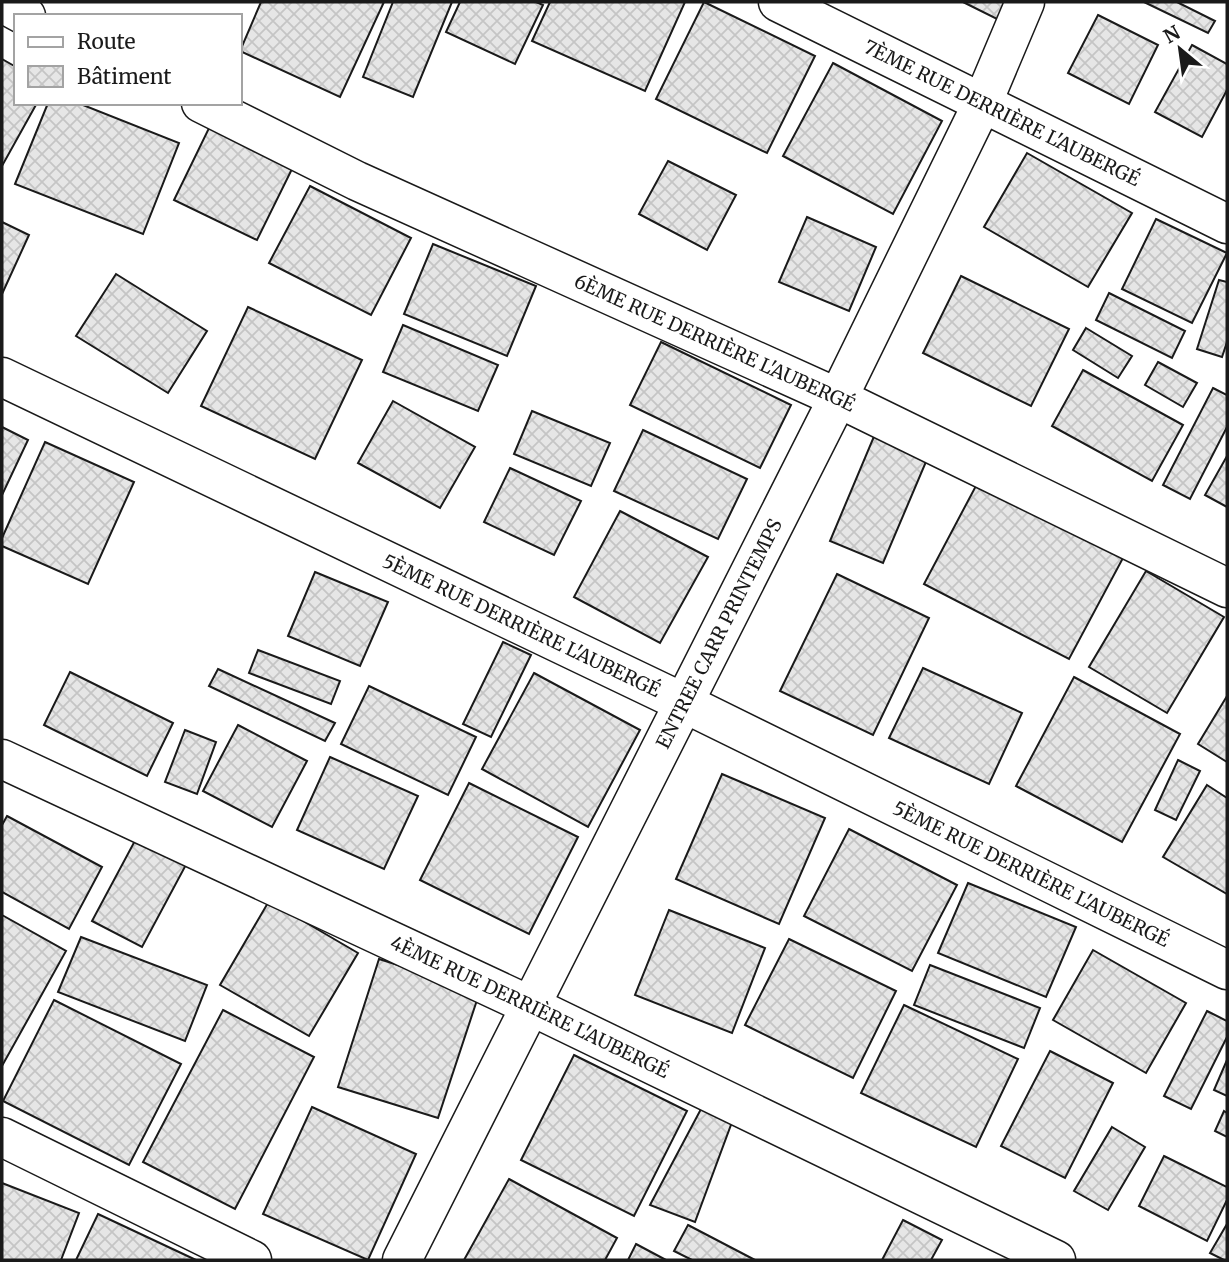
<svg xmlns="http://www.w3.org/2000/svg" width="1229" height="1262" font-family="Merriweather,serif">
<defs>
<pattern id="building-cross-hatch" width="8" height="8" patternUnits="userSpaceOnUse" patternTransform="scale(1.75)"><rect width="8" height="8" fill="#e6e6e6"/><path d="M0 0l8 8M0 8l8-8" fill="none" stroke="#c5c5c5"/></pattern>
</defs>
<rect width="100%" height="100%" fill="#fff"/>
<g fill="url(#building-cross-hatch)" stroke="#1a1a1a" stroke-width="2">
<path d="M261,2H384L340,97L240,51Z"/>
<path d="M393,2H452L413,97L363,77Z"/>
<path d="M460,2H536L543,5L515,64L446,32Z"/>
<path d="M550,2H685L645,91L532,41Z"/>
<path d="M704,2L815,56L767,153L656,99Z"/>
<path d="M963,2H1009L999,20Z"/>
<path d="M1144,2H1177L1215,21L1208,33Z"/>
<path d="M1098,15L1158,45L1129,104L1068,73Z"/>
<path d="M1192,45L1227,64V90L1202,137L1155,112Z"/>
<path d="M2,59L16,67V103H37L2,166Z"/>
<path d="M833,63L942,121L893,214L783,156Z"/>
<path d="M48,103H78L179,143L143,234L15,184Z"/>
<path d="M210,126L293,167L257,240L174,200Z"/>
<path d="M1027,153L1132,213L1088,287L984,227Z"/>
<path d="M668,161L736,195L707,250L639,214Z"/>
<path d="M310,186L411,238L371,315L269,263Z"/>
<path d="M807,217L876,247L849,311L779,282Z"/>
<path d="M1156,219L1227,253L1192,323L1122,289Z"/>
<path d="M2,222L29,235L2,294Z"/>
<path d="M433,244L536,286L507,356L404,314Z"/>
<path d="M116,274L207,331L168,393L76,336Z"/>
<path d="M961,276L1069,329L1031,406L923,353Z"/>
<path d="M1219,280L1227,282V342L1222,357L1197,349Z"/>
<path d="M1109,293L1185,331L1172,358L1096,320Z"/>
<path d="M248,307L362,360L315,459L201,406Z"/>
<path d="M403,325L498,365L478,411L383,372Z"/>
<path d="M1086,328L1132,356L1118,378L1073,350Z"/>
<path d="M661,342L791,405L760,468L630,405Z"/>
<path d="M1158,362L1197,383L1183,407L1145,385Z"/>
<path d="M1083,370L1183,425L1152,481L1052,426Z"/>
<path d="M1213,388L1227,395V427L1190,499L1163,485Z"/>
<path d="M393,401L475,447L440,508L358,463Z"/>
<path d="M532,411L610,443L591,486L514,454Z"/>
<path d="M2,427L28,440L2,495Z"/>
<path d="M643,430L747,479L718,539L614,491Z"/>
<path d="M875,434L928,457L883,563L830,541Z"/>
<path d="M45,442L134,482L88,584L2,546V538Z"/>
<path d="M1227,456V507L1205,495Z"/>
<path d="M510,468L581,501L554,555L484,522Z"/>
<path d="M978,482L1123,558L1069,659L924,584Z"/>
<path d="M620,511L708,557L660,643L574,597Z"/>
<path d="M1146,571L1224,617L1167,713L1089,667Z"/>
<path d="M315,572L388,602L360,666L288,636Z"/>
<path d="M837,574L929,618L873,735L780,691Z"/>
<path d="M503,642L531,655L491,737L463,724Z"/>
<path d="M258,650L340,681L331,704L249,673Z"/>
<path d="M923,668L1022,713L989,784L889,738Z"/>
<path d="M218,669L335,723L325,741L209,686Z"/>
<path d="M70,672L173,723L147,776L44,725Z"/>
<path d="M534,673L640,730L588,827L482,769Z"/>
<path d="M1074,677L1180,734L1122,842L1016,786Z"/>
<path d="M369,686L476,737L448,795L341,744Z"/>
<path d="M1227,696V762L1198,744Z"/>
<path d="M238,725L307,761L272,827L203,791Z"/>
<path d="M185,730L216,742L197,794L165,782Z"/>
<path d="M330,757L418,796L384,869L297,830Z"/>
<path d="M1178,760L1200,771L1176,820L1155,810Z"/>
<path d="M722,774L825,818L779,924L676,879Z"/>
<path d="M469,783L578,837L529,934L420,880Z"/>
<path d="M1207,785L1227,798V894L1163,857Z"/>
<path d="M7,816L102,867L69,929L2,892V825Z"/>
<path d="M849,829L957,885L912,971L804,916Z"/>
<path d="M138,835L188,861L142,947L92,921Z"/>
<path d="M968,883L1076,927L1046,997L938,953Z"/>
<path d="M269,901L358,953L309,1036L220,985Z"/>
<path d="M669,910L765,948L732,1033L635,995Z"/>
<path d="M2,915L66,951L2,1066Z"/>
<path d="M81,937L207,985L185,1041L58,992Z"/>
<path d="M789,939L896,991L853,1078L745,1025Z"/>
<path d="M1093,950L1186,1003L1146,1073L1053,1020Z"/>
<path d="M379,959L480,991L438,1118L338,1087Z"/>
<path d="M930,965L1040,1008L1024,1048L914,1005Z"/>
<path d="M54,1000L181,1064L129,1165L3,1101Z"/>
<path d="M904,1005L1018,1059L976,1147L861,1093Z"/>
<path d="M223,1010L314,1057L235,1209L143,1162Z"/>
<path d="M1207,1011L1227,1021V1037L1191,1109L1164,1096Z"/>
<path d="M1050,1051L1113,1083L1065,1178L1001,1146Z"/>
<path d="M574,1055L687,1111L634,1216L521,1160Z"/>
<path d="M1227,1060V1096L1214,1090Z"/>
<path d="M312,1107L416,1154L368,1260L263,1214Z"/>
<path d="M701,1109L732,1122L695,1222L650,1205Z"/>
<path d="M1224,1111L1227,1113V1137L1215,1131Z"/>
<path d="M1112,1127L1145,1147L1108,1210L1074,1191Z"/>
<path d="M1164,1156L1227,1187V1200L1207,1241L1139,1206Z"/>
<path d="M509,1179L617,1238L605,1260H464Z"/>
<path d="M2,1183L79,1213L61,1260H2Z"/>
<path d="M98,1214L196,1260H76Z"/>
<path d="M903,1220L942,1240L931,1260H882Z"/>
<path d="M1227,1224V1260H1224L1210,1253Z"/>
<path d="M688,1225L755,1260H692L674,1251Z"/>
<path d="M636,1244L666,1260H628Z"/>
</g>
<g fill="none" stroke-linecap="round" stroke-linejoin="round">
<g stroke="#1a1a1a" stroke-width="41">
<g id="street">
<path id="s1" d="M778,2L1227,224"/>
<path d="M2,3L26,16"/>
<path id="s2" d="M201,103L357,181L838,398L1227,588"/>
<path id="s3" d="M2,377L684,703L1227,970"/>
<path id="s4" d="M2,759L531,1006L1056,1260"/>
<path d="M2,1137L252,1260"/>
<path id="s5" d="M402,1260L838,398L982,104L1025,2"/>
</g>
</g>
<use href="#street" stroke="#fff" stroke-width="38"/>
</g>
<g text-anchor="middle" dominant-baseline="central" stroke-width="5" stroke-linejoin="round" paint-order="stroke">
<g font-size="19" fill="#1a1a1a" stroke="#fff">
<text stroke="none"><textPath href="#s1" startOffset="250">7ÈME RUE DERRIÈRE L'AUBERGÉ</textPath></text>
<text stroke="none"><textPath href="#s2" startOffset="567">6ÈME RUE DERRIÈRE L'AUBERGÉ</textPath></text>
<text stroke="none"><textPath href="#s3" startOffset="576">5ÈME RUE DERRIÈRE L'AUBERGÉ</textPath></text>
<text stroke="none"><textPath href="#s5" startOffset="702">ENTREE CARR PRINTEMPS</textPath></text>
<text stroke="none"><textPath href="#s3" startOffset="1143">5ÈME RUE DERRIÈRE L'AUBERGÉ</textPath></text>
<text stroke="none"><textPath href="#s4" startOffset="583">4ÈME RUE DERRIÈRE L'AUBERGÉ</textPath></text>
</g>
</g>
<rect width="1229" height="1262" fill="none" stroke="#1a1a1a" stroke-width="7"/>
<rect x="14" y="14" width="228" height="91" fill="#ffffff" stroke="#a3a3a3" stroke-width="2"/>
<rect x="28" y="37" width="35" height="10" fill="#ffffff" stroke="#a3a3a3" stroke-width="2"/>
<text x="77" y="49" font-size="21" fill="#1a1a1a">Route</text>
<rect x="28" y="66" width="35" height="21" fill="url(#building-cross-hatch)" stroke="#a3a3a3" stroke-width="2"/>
<text x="77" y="84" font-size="21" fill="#1a1a1a">Bâtiment</text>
<g transform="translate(1180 49) rotate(331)" stroke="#ffffff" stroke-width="5" paint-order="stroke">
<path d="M0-5L12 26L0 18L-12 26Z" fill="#1a1a1a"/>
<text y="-10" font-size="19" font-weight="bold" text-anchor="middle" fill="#1a1a1a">N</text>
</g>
</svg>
